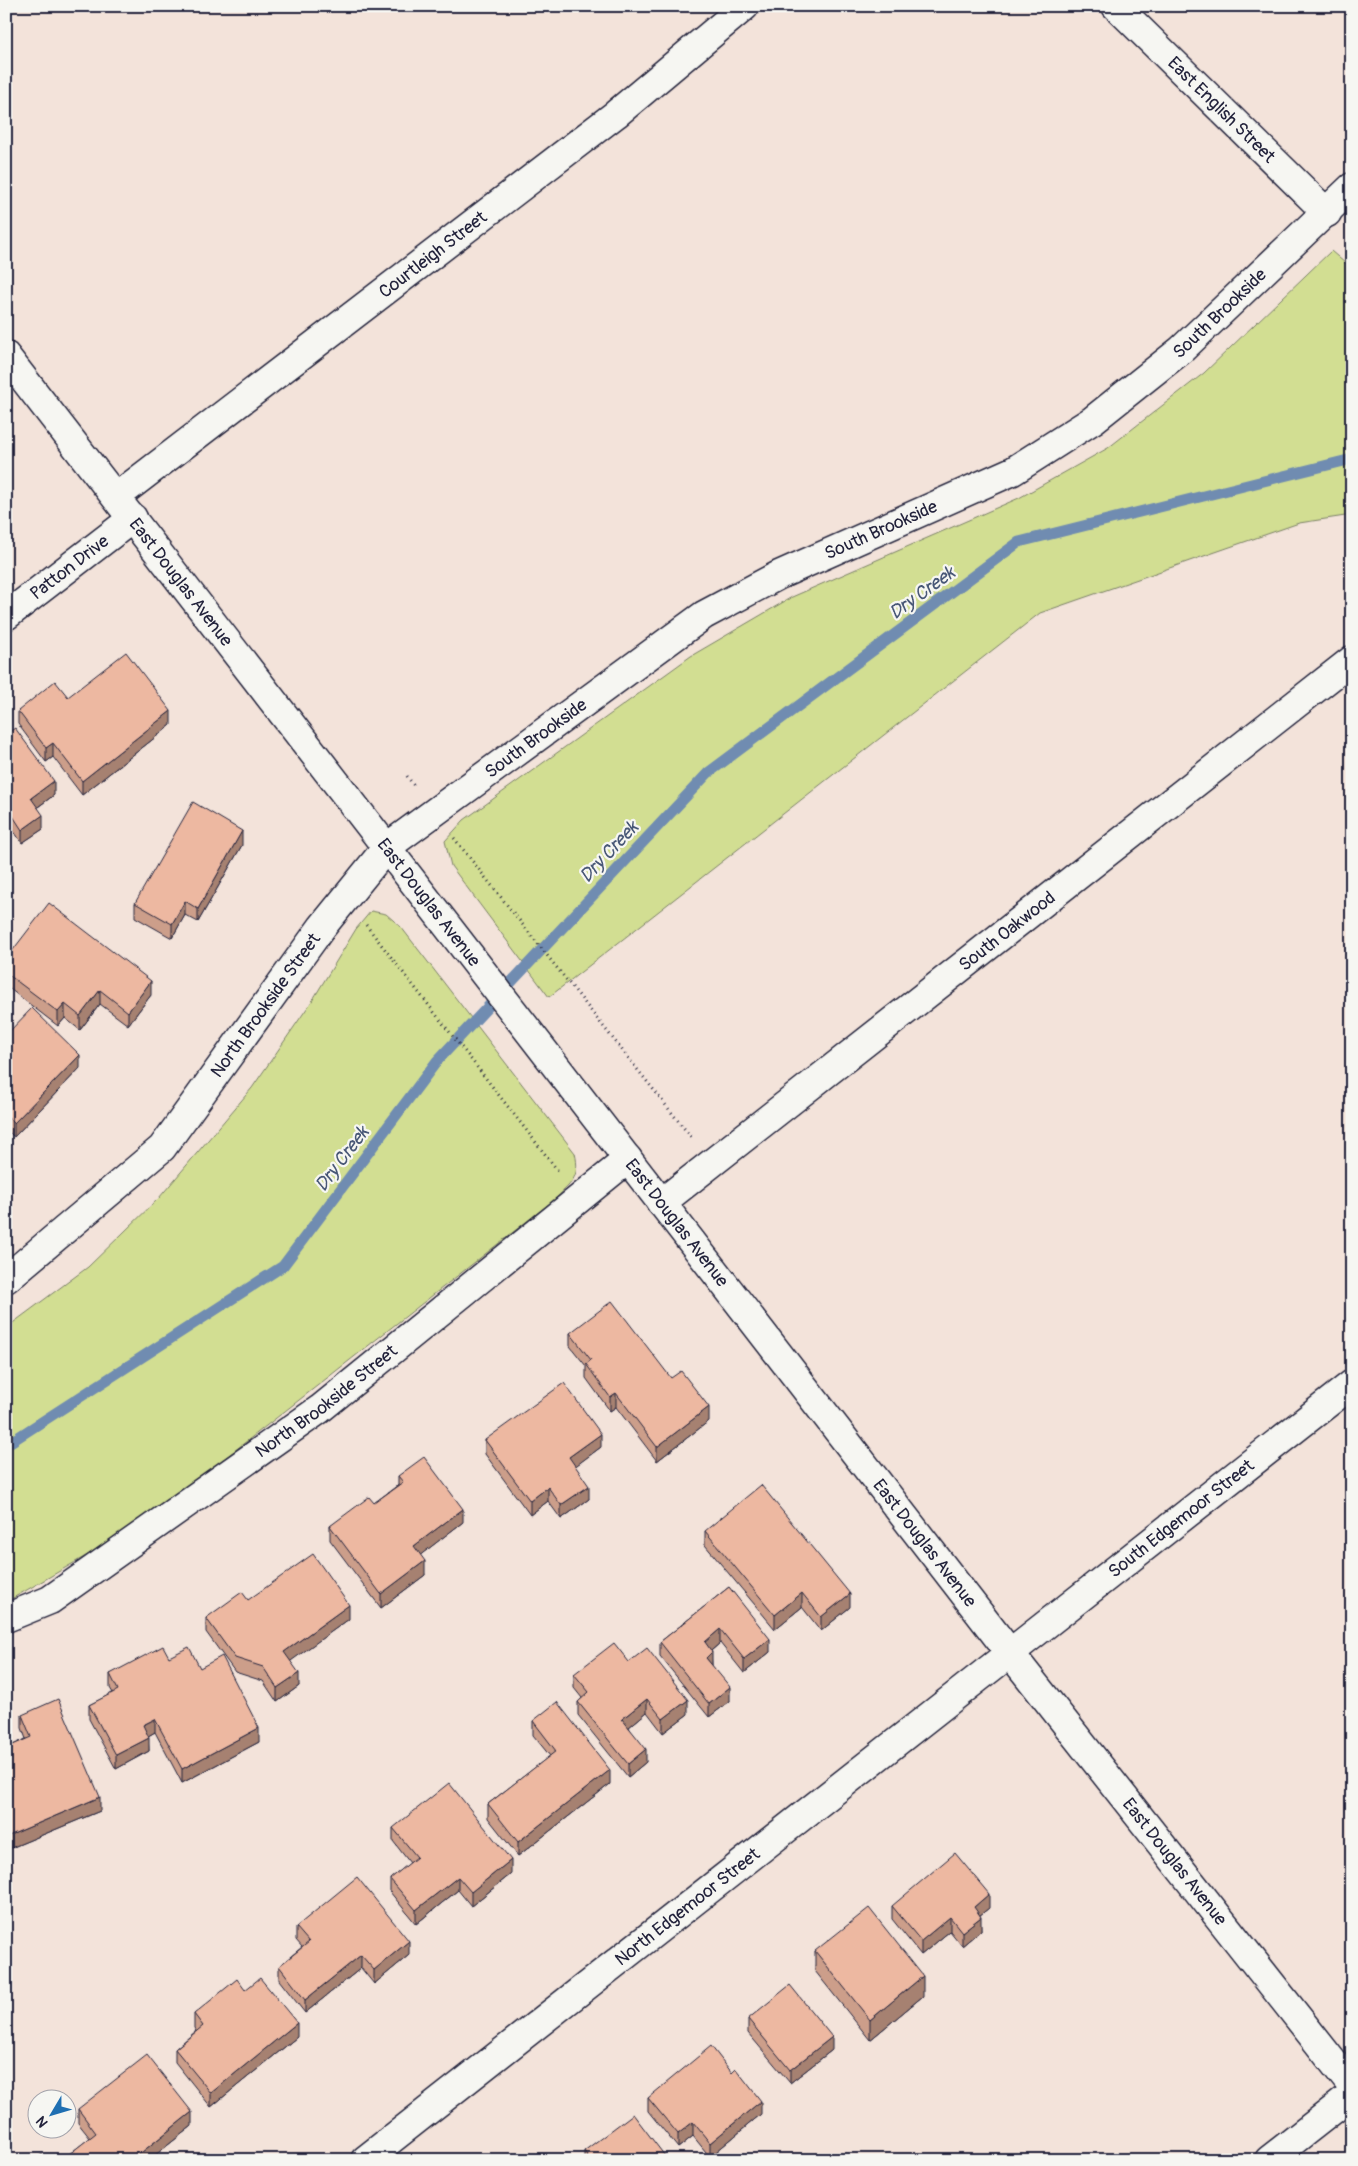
<svg xmlns="http://www.w3.org/2000/svg" width="1358" height="2166" font-family="Pangolin,sans-serif">
<rect width="100%" height="100%" fill="#f3e3da"/>
<filter id="ink" filterUnits="userSpaceOnUse"><feTurbulence type="fractalNoise" baseFrequency=".02" numOctaves="2"/><feDisplacementMap in="SourceGraphic" scale="10" xChannelSelector="R" yChannelSelector="G"/><feConvolveMatrix kernelMatrix="1 2 1 2 8 2 1 2 1" color-interpolation-filters="sRGB"/></filter>
<g filter="url(#ink)">
<g fill="#d2de92" stroke="#7a8066">
<path d="M1331,251L1352,269V515L1299,523L1040,613L549,997L451,866L445,841L464,820L691,656L792,597L1019,498L1108,448L1204,373Z"/>
<path d="M371,911L386,914L401,927L575,1153C581,1178 570,1184 554,1200L201,1477L91,1553L6,1602V1328L88,1267L159,1198L252,1088L312,1001L356,929Z"/>
</g>
<g fill="none" stroke-linecap="round" stroke-linejoin="round">
<path stroke="#6f8cb1" stroke-width="11" d="M6,1445L283,1266L437,1061L708,773L1019,542L1352,459"/>
<g stroke="#22223b" stroke-width="31">
<g id="street">
<path id="s1" d="M1116,6L1327,213"/>
<path id="s2" d="M116,497L616,114L745,6"/>
<path id="s3" d="M6,616L133,518"/>
<path id="s4" d="M661,1203L1352,660"/>
<path id="s5" d="M6,1279L162,1148L322,927L387,847L704,615L779,575L1013,471L1093,420L1181,350L1352,187"/>
<path id="s6" d="M6,1618L50,1600L320,1409L628,1159"/>
<path d="M1269,2160L1352,2095"/>
</g>
</g>
<g stroke="#22223b" stroke-width="31">
<g id="secondary">
<path id="s7" d="M6,356L1010,1653L1352,2086"/>
<path id="s8" d="M365,2160L1352,1384"/>
</g>
</g>
<g stroke="#22223b" stroke-width="3" stroke-dasharray="1 4" stroke-linecap="butt">
<path d="M407,776L414,786"/>
<path d="M454,838L691,1137"/>
<path d="M366,925L559,1172"/>
</g>
<use href="#street" stroke="#f6f6f2" stroke-width="28"/>
<use href="#secondary" stroke="#f6f6f2" stroke-width="28"/>
</g>
<g fill="#cc9e8a" stroke="#22223b">
<path d="M68,697L171,725L82,795L53,757L46,762L18,724V711Z"/>
<path d="M6,734L54,795L38,807L43,829L22,843L11,827Z"/>
<path d="M242,845L198,922L185,915L172,938L135,917V903Z"/>
<path d="M6,959L151,995L128,1025L100,1004L80,1030L65,1018L58,1026L6,986Z"/>
<path d="M6,1035L80,1068L14,1137L6,1129Z"/>
<path d="M570,1333L671,1378L709,1421L657,1461L616,1407L610,1411L586,1378V1366L570,1346Z"/>
<path d="M485,1440L601,1447L575,1466L589,1499L561,1519L548,1501L530,1515L485,1454Z"/>
<path d="M398,1476L463,1522L420,1555L425,1575L381,1608L330,1540V1526L374,1503L398,1485Z"/>
<path d="M705,1531L850,1607L821,1631L802,1607L775,1629L705,1545Z"/>
<path d="M729,1587L770,1652L744,1673L720,1643L711,1651L712,1666L730,1701L709,1717L660,1656V1642Z"/>
<path d="M248,1600L349,1619L290,1661L299,1686L277,1702L263,1681L235,1672L206,1632V1618Z"/>
<path d="M169,1657L200,1668L259,1742L182,1783L155,1732L148,1736L149,1751L116,1769L89,1719V1705L113,1693L110,1688V1674Z"/>
<path d="M629,1662L688,1714L663,1733L647,1712L629,1727L646,1762L628,1777L578,1715V1702L582,1698L574,1688V1674Z"/>
<path d="M22,1715L100,1811L6,1850V1748L26,1739L22,1728Z"/>
<path d="M533,1721L610,1784L518,1856L488,1818V1804L550,1756L533,1735Z"/>
<path d="M393,1828L511,1874L471,1906L458,1890L416,1924L390,1892V1879L410,1863L393,1841Z"/>
<path d="M892,1906L989,1908L980,1915L981,1930L962,1946L950,1931L921,1955L892,1919Z"/>
<path d="M296,1927L409,1955L374,1984L361,1968L305,2013L279,1980V1966L302,1947L296,1940Z"/>
<path d="M815,1951L923,1996L870,2040L815,1971Z"/>
<path d="M245,1990L297,2037L211,2107L175,2062V2049L196,2031L194,2028V2014Z"/>
<path d="M748,2019L832,2050L790,2083L748,2033Z"/>
<path d="M648,2098L761,2114L710,2157L693,2136L678,2148L648,2111Z"/>
<path d="M78,2109L192,2126L149,2160H68V2155L90,2138L78,2123Z"/>
<path d="M584,2151L668,2160H584Z"/>
</g>
<g fill="#a68171" stroke="#22223b">
<path d="M171,711V725L82,795V781Z"/>
<path d="M53,743V757L46,762V748Z"/>
<path d="M54,781V795L31,812V798Z"/>
<path d="M11,813V827L6,830V816Z"/>
<path d="M43,815V829L22,843V830Z"/>
<path d="M242,831V845L198,922V909Z"/>
<path d="M185,901V915L172,938V924Z"/>
<path d="M151,981V995L128,1025V1012Z"/>
<path d="M100,990V1004L80,1030V1016Z"/>
<path d="M65,1004V1018L58,1026V1012Z"/>
<path d="M80,1055V1068L14,1137V1123Z"/>
<path d="M616,1393V1407L610,1411V1397Z"/>
<path d="M709,1407V1421L657,1461V1447Z"/>
<path d="M601,1434V1447L569,1471V1457Z"/>
<path d="M589,1486V1499L561,1519V1505Z"/>
<path d="M548,1487V1501L530,1515V1501Z"/>
<path d="M463,1509V1522L414,1560V1546Z"/>
<path d="M425,1561V1575L381,1608V1594Z"/>
<path d="M802,1593V1607L775,1629V1615Z"/>
<path d="M850,1594V1607L821,1631V1617Z"/>
<path d="M349,1605V1619L284,1666V1652Z"/>
<path d="M720,1629V1643L705,1656V1642Z"/>
<path d="M770,1639V1652L744,1673V1659Z"/>
<path d="M712,1652V1666L706,1658Z"/>
<path d="M299,1673V1686L277,1702V1688Z"/>
<path d="M730,1687V1701L709,1717V1704Z"/>
<path d="M647,1699V1712L622,1733V1719Z"/>
<path d="M688,1700V1714L663,1733V1719Z"/>
<path d="M155,1719V1732L143,1739V1725Z"/>
<path d="M259,1728V1742L182,1783V1769Z"/>
<path d="M149,1738V1751L116,1769V1755Z"/>
<path d="M646,1749V1762L628,1777V1764Z"/>
<path d="M610,1770V1784L518,1856V1842Z"/>
<path d="M100,1797V1811L6,1850V1837Z"/>
<path d="M511,1860V1874L471,1906V1892Z"/>
<path d="M458,1877V1890L416,1924V1910Z"/>
<path d="M989,1894V1908L974,1920V1907Z"/>
<path d="M950,1917V1931L921,1955V1941Z"/>
<path d="M981,1917V1930L962,1946V1932Z"/>
<path d="M409,1941V1955L374,1984V1970Z"/>
<path d="M361,1955V1968L305,2013V2000Z"/>
<path d="M923,1976V1996L870,2040V2020Z"/>
<path d="M297,2023V2037L211,2107V2093Z"/>
<path d="M832,2037V2050L790,2083V2070Z"/>
<path d="M761,2101V2114L710,2157V2143Z"/>
<path d="M192,2112V2126L149,2160H132Z"/>
<path d="M693,2122V2136L678,2148V2134Z"/>
</g>
<g fill="#edb8a1" stroke="#22223b">
<path d="M126,652L171,711L82,781L53,743L46,748L18,711L55,681L68,697Z"/>
<path d="M15,728L54,781L31,798L43,815L22,830L11,813L6,816V734Z"/>
<path d="M193,802L242,831L198,909L185,901L172,924L135,903Z"/>
<path d="M49,903L151,981L128,1012L100,990L80,1016L65,1004L58,1012L6,973V959Z"/>
<path d="M32,1008L80,1055L14,1123L6,1116V1035Z"/>
<path d="M612,1301L671,1378L681,1371L709,1407L657,1447L616,1393L610,1397L586,1364L591,1360L570,1333Z"/>
<path d="M564,1383L601,1434L569,1457L589,1486L561,1505L548,1487L530,1501L485,1440Z"/>
<path d="M424,1457L463,1509L414,1546L425,1561L381,1594L330,1526L369,1497L374,1503L403,1482L398,1476Z"/>
<path d="M761,1485L850,1594L821,1617L802,1593L775,1615L705,1531Z"/>
<path d="M313,1554L349,1605L284,1652L299,1673L277,1688L263,1667L235,1658L206,1618L242,1592L248,1600Z"/>
<path d="M729,1587L770,1639L744,1659L720,1629L705,1642L712,1652L706,1658L730,1687L709,1704L660,1642Z"/>
<path d="M614,1643L629,1662L647,1648L688,1700L663,1719L647,1699L622,1719L646,1749L628,1764L578,1702L589,1692L574,1674Z"/>
<path d="M163,1646L169,1657L189,1647L200,1668L222,1656L259,1728L182,1769L155,1719L143,1725L149,1738L116,1755L89,1705L118,1690L110,1674Z"/>
<path d="M58,1699L100,1797L6,1837V1748L31,1737L22,1715Z"/>
<path d="M557,1702L610,1770L518,1842L488,1804L556,1751L533,1721Z"/>
<path d="M449,1783L511,1860L471,1892L458,1877L416,1910L390,1879L417,1857L393,1828Z"/>
<path d="M955,1853L989,1894L974,1907L981,1917L962,1932L950,1917L921,1941L892,1906Z"/>
<path d="M357,1877L409,1941L374,1970L361,1955L305,2000L279,1966L309,1942L296,1927Z"/>
<path d="M869,1908L923,1976L870,2020L815,1951Z"/>
<path d="M260,1978L297,2023L211,2093L175,2049L203,2026L194,2014L237,1979L245,1990Z"/>
<path d="M790,1985L832,2037L790,2070L748,2019Z"/>
<path d="M711,2046L732,2073L736,2069L761,2101L710,2143L693,2122L678,2134L648,2098Z"/>
<path d="M147,2055L192,2112L132,2160H72L68,2155L96,2133L78,2109Z"/>
<path d="M633,2114L668,2160H591L584,2151Z"/>
<path d="M42,2154L46,2160H34Z"/>
</g>
</g>
<g text-anchor="middle" dominant-baseline="central" stroke-width="4.5" stroke-linejoin="round" paint-order="stroke">
<g font-size="18" fill="#22223b" stroke="#f6f6f2">
<text stroke="none"><textPath href="#s1" startOffset="148">East English Street</textPath></text>
<text stroke="none"><textPath href="#s2" startOffset="399">Courtleigh Street</textPath></text>
<text stroke="none"><textPath href="#s5" startOffset="1574">South Brookside</textPath></text>
<text stroke="none"><textPath href="#s5" startOffset="1169">South Brookside</textPath></text>
<text stroke="none"><textPath href="#s3" startOffset="80">Patton Drive</textPath></text>
<text stroke="none"><textPath href="#s7" startOffset="286">East Douglas Avenue</textPath></text>
<text stroke="none"><textPath href="#s5" startOffset="764">South Brookside</textPath></text>
<text stroke="none"><textPath href="#s7" startOffset="691">East Douglas Avenue</textPath></text>
<text stroke="none"><textPath href="#s4" startOffset="440">South Oakwood</textPath></text>
<text stroke="none"><textPath href="#s5" startOffset="380">North Brookside Street</textPath></text>
<text stroke="none"><textPath href="#s7" startOffset="1096">East Douglas Avenue</textPath></text>
<text stroke="none"><textPath href="#s6" startOffset="388">North Brookside Street</textPath></text>
<text stroke="none"><textPath href="#s8" startOffset="1038">South Edgemoor Street</textPath></text>
<text stroke="none"><textPath href="#s7" startOffset="1501">East Douglas Avenue</textPath></text>
<text stroke="none"><textPath href="#s7" startOffset="1906">East Douglas Avenue</textPath></text>
<text stroke="none"><textPath href="#s8" startOffset="410">North Edgemoor Street</textPath></text>
</g>
<g font-size="19" font-style="italic" fill="#485776" stroke="#f6f6f2">
<text transform="translate(922 593) rotate(-36)">Dry Creek</text>
<text transform="translate(609 852) rotate(-47)">Dry Creek</text>
<text transform="translate(342 1159) rotate(-53)">Dry Creek</text>
</g>
</g>
<rect width="1358" height="2166" fill="none" stroke="#f6f6f2" stroke-width="25"/>
<rect x="12" y="12" width="1333" height="2141" fill="none" stroke="#22223b" stroke-width="2" filter="url(#ink)"/>
<g transform="translate(52 2114) rotate(232)"><circle r="24" fill="#f6f6f2" stroke="#a1a1a9"/>
<path d="M0-4L9 19L0 12L-9 19Z" fill="#1f6fb2"/>
<text y="-8" font-size="14" font-weight="bold" text-anchor="middle" fill="#22223b">N</text>
</g>
</svg>
